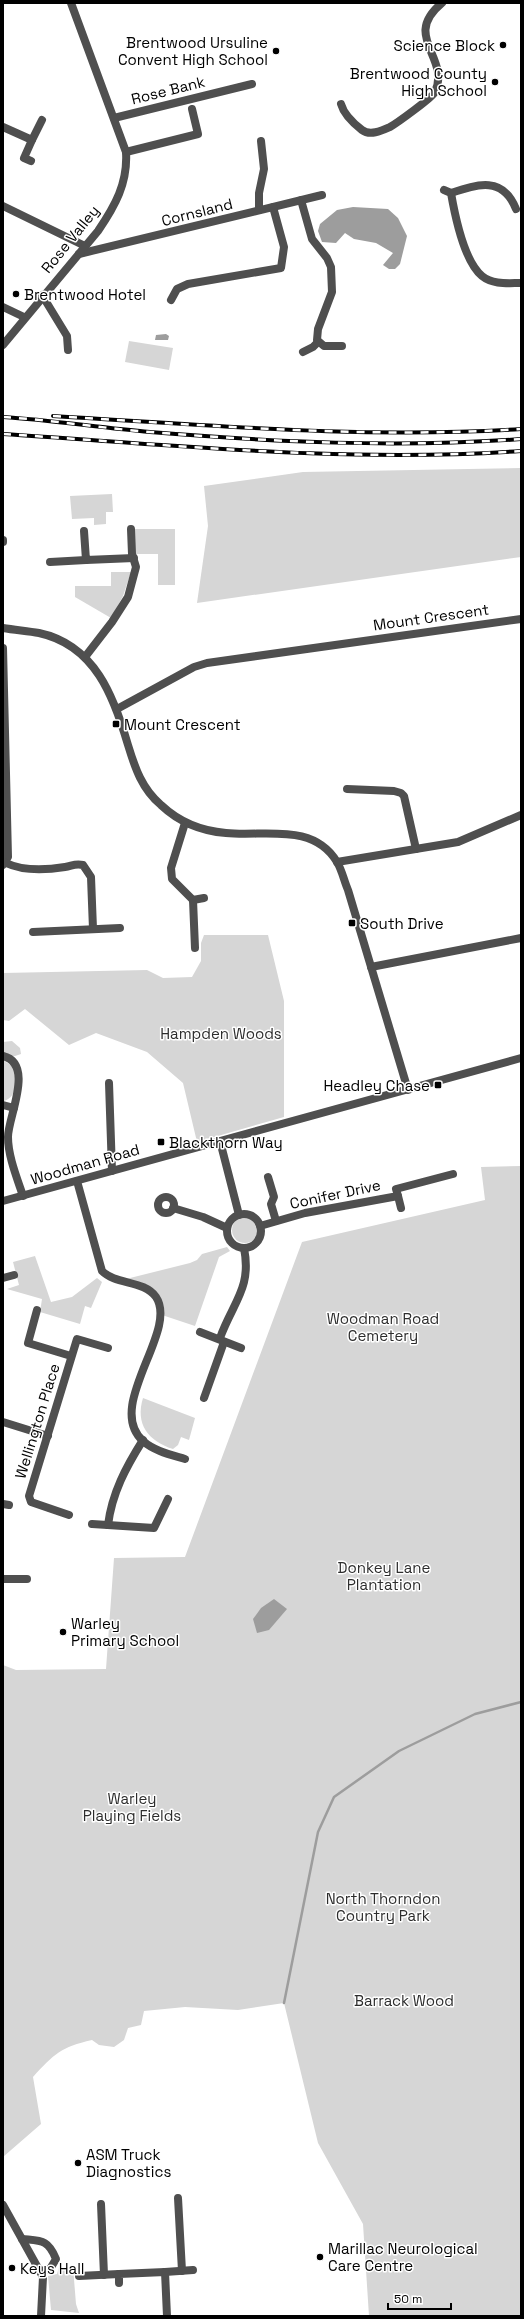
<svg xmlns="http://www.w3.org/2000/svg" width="524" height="2319" font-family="'Space Grotesk',sans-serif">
<rect width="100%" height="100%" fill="#fff"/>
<g fill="#d6d6d6">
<path d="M129,341L173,348L169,370L125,362Z"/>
<path d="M521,468V557L197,603L208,526L204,486L303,472Z"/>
<path d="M112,494L113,512H106V524L94,525V518L72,519L70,496Z"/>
<path d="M131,529H175V585H158V554H132Z"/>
<path d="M111,572H131L123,596L111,618L75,597V586H111Z"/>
<path d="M204,935H268L284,1001V1117L197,1142L183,1083L147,1052L96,1033L69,1045L25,1009L9,1021L3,1020V973L147,970L163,978L192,977L201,961V943Z"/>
<path d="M12,1041L20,1048L21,1054L12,1057L3,1053V1042Z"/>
<path d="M3,1060L12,1066C17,1077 18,1097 4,1101Z"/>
<path d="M521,1166V2316H369L363,2224L318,2143L284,2003L238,2010L185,2007L144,2011L141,2025L128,2028L124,2040L114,2047L99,2045L92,2040C61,2047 54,2054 33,2077L41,2124L3,2157V1665L16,1670L106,1669L114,1558L185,1557L302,1242L485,1200L481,1167Z"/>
<circle cx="245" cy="1230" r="13"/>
<path d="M227,1247L230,1251L219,1257L195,1326L162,1315L156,1297L122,1280L190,1263L197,1260L202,1254Z"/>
<path d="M35,1256L51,1302L72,1297L97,1278L102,1282L91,1308L85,1306L80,1324L40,1312L42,1299L7,1289L19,1285L13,1262Z"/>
<path d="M143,1398L195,1418L189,1440L181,1437L178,1445L173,1449C148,1441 135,1424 143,1398Z"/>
<path d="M59,2267H73L76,2304L79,2313L51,2310L48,2276L57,2274Z"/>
</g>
<g fill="#9d9d9d">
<path d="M353,207L388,209L398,218L407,236L400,264L395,269H389L383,265L393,253L376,243L354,239L345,233L336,243L322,242L318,231L320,224L337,210Z"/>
<path d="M166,334L169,336L168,340H155L156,335Z"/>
<path d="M274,1599L287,1609L269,1630L257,1633L253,1619L261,1608Z"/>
</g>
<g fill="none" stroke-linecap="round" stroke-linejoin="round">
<path stroke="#9d9d9d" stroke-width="2.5" d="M284,2003L318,1832L334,1797L399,1751L475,1714L521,1702"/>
<g stroke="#4f4f4f" stroke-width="8">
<path d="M341,104C344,115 353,123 362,130C370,136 381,131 390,127C397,123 433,97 435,92C451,57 401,37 442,3"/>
<path d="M114,118L252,84"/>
<path d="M3,127L32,140L42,120"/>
<path d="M126,152L198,134L192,109"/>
<path d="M31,161L24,158L32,140"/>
<path d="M444,190L451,193C455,216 464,261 482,276C493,285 508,283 521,283"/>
<path d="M451,193C478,184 503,176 516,209"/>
<path d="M301,200L312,239L327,258L331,267L332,292L318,329L317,340L324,346H342"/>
<path d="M3,206L85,246"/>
<path d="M259,210V193L264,169L261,141"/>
<path d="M79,254L322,195"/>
<path d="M42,295L67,336L68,350"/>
<path d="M171,300L177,289L188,284L281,268L284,247L273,207"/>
<path d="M3,307L24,317"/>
<path d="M3,345L98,231C115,206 128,183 126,152L71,3"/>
<path d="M303,352L313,347L318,342"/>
<path d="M84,531L86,560L134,558"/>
<path d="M3,540V542"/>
<path d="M50,562L86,560"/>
<path d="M3,628C15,630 27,631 39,633C95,645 114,697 128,745C135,768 142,789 161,805C179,822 201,831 226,833C264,837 313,822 337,862C342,870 344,881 348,890L408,1090"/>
<path d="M3,648L8,857L3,865"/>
<path d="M85,657L112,622L128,597L136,567L132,554L131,529"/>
<path d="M117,709L194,667L207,663L521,619"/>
<path d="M347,789L394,791L401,793L404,796L416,849"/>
<path d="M185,823L171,868L172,879L193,900L195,948"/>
<path d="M337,862L458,842L521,815"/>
<path d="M6,863C23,871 47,870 65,867C72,866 75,863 83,865L91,877L93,929"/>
<path d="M193,900L204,898"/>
<path d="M33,932L120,928"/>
<path d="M371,967L521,938"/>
<path d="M3,1056C35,1064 8,1117 8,1137C8,1156 17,1178 23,1196"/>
<path d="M109,1083L112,1171"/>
<path d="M3,1105L14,1108"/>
<path d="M220,1141L239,1215"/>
<path d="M268,1177L274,1197L271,1204L276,1221"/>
<path d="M77,1181L102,1271C116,1285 144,1280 156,1297C179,1331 104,1406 143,1441C154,1451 172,1455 185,1459"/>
<path d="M398,1196L401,1208"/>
<circle cx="166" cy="1205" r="8"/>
<path d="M3,1201L521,1058"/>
<path d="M173,1208L203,1217L227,1228"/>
<circle cx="244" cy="1231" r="17"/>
<path d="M260,1226L305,1213L398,1196L396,1189L453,1174"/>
<path d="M3,1278L14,1275"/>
<path d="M37,1310L28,1343L71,1356"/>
<path d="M200,1332L241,1348"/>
<path d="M220,1338C233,1302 252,1288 244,1248"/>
<path d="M204,1398L224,1342"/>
<path d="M3,1422L48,1436"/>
<path d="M3,1504L9,1505"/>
<path d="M69,1515L31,1502L29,1496L77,1339L108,1348"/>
<path d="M92,1524L154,1528L168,1499"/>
<path d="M108,1525C112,1493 126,1467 143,1440"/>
<path d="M3,1579H27"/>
<path d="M178,2198L182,2271"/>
<path d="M101,2204L104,2275"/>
<path d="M22,2239C41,2241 48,2239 56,2259L50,2269L41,2271"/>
<path d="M165,2272L193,2270"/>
<path d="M79,2276L119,2274"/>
<path d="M119,2283V2274L165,2272L167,2316"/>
</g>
<path stroke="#4f4f4f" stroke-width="8" d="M3,2205L43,2277L41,2316"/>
<g stroke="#000" stroke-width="4">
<g id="rail">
<path d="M53,416C209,425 364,439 521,429"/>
<path d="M3,417C52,420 101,428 150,432C274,442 397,448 521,439"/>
<path d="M3,434C175,445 348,463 521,451"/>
</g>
</g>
<use href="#rail" stroke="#fff" stroke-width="2.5" stroke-dasharray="8" stroke-linecap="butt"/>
</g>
<g fill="#000" stroke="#fff" stroke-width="1.5">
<circle cx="503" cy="45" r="4"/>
<circle cx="276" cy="51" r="4"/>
<circle cx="495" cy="82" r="4"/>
<circle cx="16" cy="294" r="4"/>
<rect x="112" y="720" width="8" height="8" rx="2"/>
<rect x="348" y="919" width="8" height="8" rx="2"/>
<rect x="434" y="1081" width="8" height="8" rx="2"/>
<rect x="157" y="1138" width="8" height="8" rx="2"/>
<circle cx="63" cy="1632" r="4"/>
<circle cx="78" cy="2163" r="4"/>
<circle cx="320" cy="2257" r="4"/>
<circle cx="12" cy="2268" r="4"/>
</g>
<g text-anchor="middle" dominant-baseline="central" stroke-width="3" stroke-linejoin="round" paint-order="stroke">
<g font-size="15" fill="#000" stroke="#fff" text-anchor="start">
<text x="268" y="42" text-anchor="end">Brentwood Ursuline<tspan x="268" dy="17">Convent High School</tspan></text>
<text x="495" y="45" text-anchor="end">Science Block</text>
<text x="487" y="73" text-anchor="end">Brentwood County<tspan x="487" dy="17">High School</tspan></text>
<text x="24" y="294">Brentwood Hotel</text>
<text x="124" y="724">Mount Crescent</text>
<text x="360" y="923">South Drive</text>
<text x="430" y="1085" text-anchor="end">Headley Chase</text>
<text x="169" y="1142">Blackthorn Way</text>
<text x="71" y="1623">Warley<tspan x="71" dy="17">Primary School</tspan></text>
<text x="86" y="2154">ASM Truck<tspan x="86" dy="17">Diagnostics</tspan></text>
<text x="328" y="2248">Marillac Neurological<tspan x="328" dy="17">Care Centre</tspan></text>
<text x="20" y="2268">Keys Hall</text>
</g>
<g font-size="15" fill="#000" stroke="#fff">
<text transform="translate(168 90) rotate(-14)">Rose Bank</text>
<text transform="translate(197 212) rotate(-14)">Cornsland</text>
<text transform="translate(70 239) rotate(-51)">Rose Valley</text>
<text transform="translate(431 617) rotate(-8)">Mount Crescent</text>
<text transform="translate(85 1164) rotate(-16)">Woodman Road</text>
<text transform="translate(335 1194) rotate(-12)">Conifer Drive</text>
<text transform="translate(37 1421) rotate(-73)">Wellington Place</text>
</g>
<g font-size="15" fill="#2d2d2d" stroke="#fff">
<text x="221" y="1033">Hampden Woods</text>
<text x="383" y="1318">Woodman Road<tspan x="383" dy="17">Cemetery</tspan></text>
<text x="384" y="1567">Donkey Lane<tspan x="384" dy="17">Plantation</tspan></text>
<text x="132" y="1798">Warley<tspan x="132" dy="17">Playing Fields</tspan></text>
<text x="383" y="1898">North Thorndon<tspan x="383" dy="17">Country Park</tspan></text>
<text x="404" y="2000">Barrack Wood</text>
</g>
</g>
<rect width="524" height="2319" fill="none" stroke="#000000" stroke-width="8"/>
<path d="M388 2303v6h63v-6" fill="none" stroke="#000000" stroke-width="2"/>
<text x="394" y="2303" font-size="12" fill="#000000" stroke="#ffffff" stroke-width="3" paint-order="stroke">50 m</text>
</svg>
